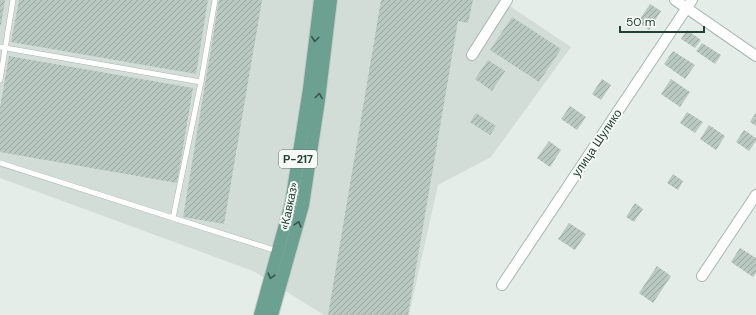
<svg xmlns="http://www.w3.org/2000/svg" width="756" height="315" font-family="'DM Sans',sans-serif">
<defs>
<pattern id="building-hatch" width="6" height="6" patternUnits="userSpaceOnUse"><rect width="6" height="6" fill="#bac8c2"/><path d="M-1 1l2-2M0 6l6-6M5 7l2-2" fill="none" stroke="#97a49e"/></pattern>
</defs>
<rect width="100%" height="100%" fill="#e5ede9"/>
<path fill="#d3ddd8" d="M0,0H501L571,47L491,157L438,185L409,315H324L253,271L0,178Z"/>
<g fill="url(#building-hatch)">
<path d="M0,0H5L1,25H0Z"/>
<path d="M19,0H208L196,74L11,42Z"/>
<path d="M219,0H262L224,224L183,217Z"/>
<path d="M381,0H473L468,23L458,21L408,315H328Z"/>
<path d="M650,4L661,11L649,30L638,22Z"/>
<path d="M512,17L561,49L539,82L490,50Z"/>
<path d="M687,30L701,40L695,48L681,39Z"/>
<path d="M702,43L721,55L715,64L696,51Z"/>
<path d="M673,51L695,65L685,79L664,64Z"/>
<path d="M9,56L193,88L177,183L0,152V108Z"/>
<path d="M488,60L505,71L492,91L475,79Z"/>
<path d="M602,79L611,85L601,100L592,94Z"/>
<path d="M671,79L690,92L680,107L661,94Z"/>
<path d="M570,106L586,117L577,130L561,119Z"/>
<path d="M687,112L703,122L695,133L680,123Z"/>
<path d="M756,112V126L750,122Z"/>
<path d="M476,113L496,126L490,135L470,122Z"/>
<path d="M709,125L725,136L716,150L700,139Z"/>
<path d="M744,130L756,138V141L749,151L736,142Z"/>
<path d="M549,141L561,150L550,167L537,158Z"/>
<path d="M673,174L683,181L678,190L667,183Z"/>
<path d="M635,203L643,209L634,222L626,217Z"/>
<path d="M569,223L586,234L575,250L558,239Z"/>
<path d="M740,248L756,258V273L753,277L731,262Z"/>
<path d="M657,266L671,276L653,303L639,293Z"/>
</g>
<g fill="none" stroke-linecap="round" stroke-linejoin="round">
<g stroke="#a8b5b0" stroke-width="6">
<g id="service">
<path d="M215,0L201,82L173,218L277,251"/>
<path d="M0,47L201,82"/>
<path d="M0,80L13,0"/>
<path d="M0,163L173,218"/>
</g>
</g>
<g stroke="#a8b5b0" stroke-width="12">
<g id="minor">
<path d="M675,0L756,56"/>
<path d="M472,55L507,0"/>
<path d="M702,276L756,195"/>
<path d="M502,285L692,0"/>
</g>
</g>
<g stroke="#c2c9c7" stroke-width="14">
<g id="primary">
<path d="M260,315L291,203L309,89L320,0"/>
<path d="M272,315L303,205L319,100L331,0"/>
</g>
</g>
<use href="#service" stroke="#fff" stroke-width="5"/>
<use href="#minor" stroke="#fff" stroke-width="10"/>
<use href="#primary" stroke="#6ca091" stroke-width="12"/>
</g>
<defs><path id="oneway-chevron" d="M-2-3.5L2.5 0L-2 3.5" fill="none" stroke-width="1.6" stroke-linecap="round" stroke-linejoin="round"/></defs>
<g stroke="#37564d">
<use href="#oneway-chevron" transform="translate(315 39) rotate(97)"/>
<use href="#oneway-chevron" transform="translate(319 96) rotate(-83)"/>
<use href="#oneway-chevron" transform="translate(298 224) rotate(-74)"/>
<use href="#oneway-chevron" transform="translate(271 276) rotate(106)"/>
</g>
<g text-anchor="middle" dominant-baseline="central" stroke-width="4" stroke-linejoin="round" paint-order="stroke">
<rect fill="#f5faf7" stroke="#637670" stroke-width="1" x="279" y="150" width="38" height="18" rx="3"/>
<g font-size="11" font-weight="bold" fill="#253e36">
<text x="298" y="159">Р-217</text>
</g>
<g font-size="12" fill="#253e36" stroke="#f5faf7">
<text transform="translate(597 143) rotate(-56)">улица Шулико</text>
<text transform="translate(289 206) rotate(-78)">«Кавказ»</text>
</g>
</g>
<path d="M620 26v6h84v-6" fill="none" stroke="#253e36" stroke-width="2"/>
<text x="626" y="26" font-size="12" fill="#253e36" stroke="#f5faf7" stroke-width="3" paint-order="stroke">50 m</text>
</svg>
